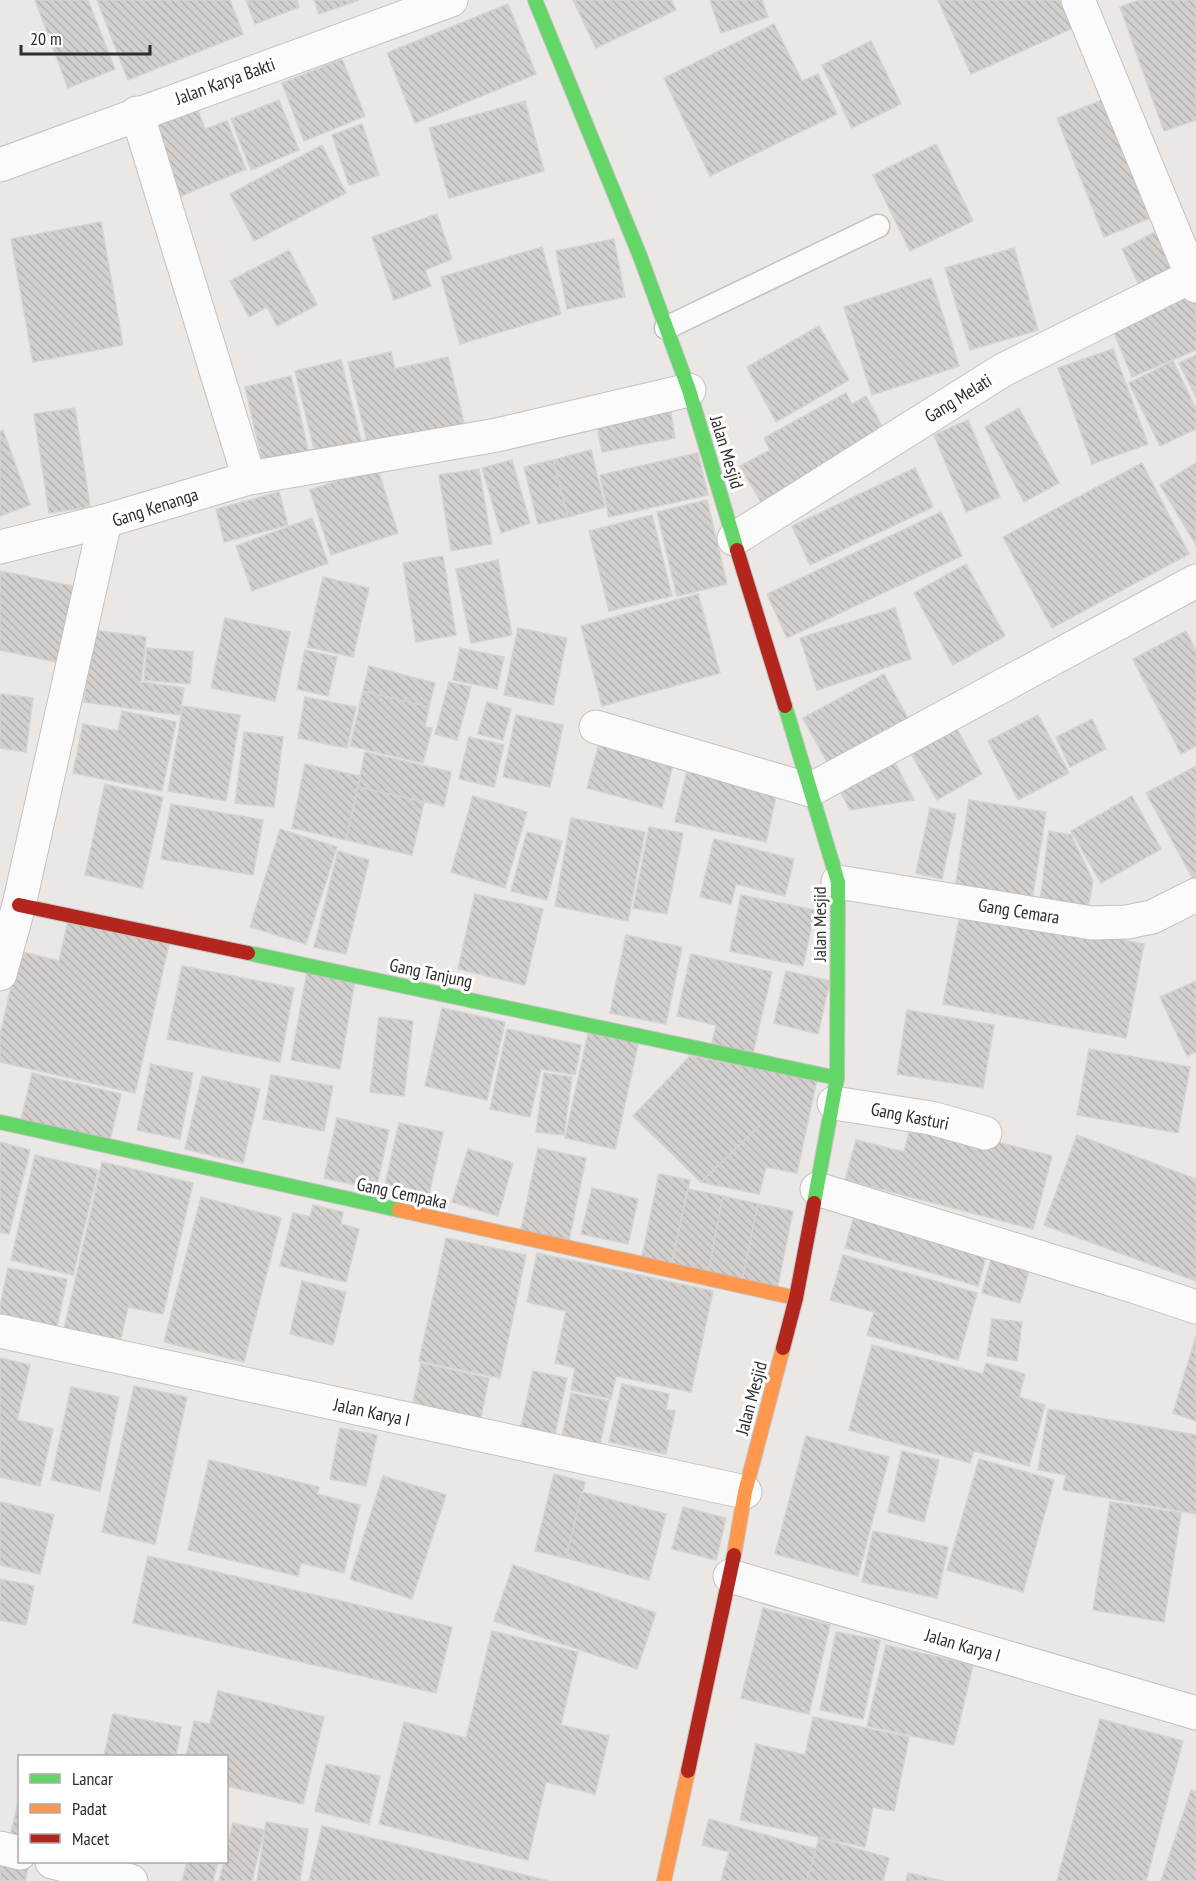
<svg xmlns="http://www.w3.org/2000/svg" width="1196" height="1881" font-family="'PT Sans Narrow',sans-serif">
<defs>
<pattern id="building-back-hatch" width="6" height="6" patternUnits="userSpaceOnUse" patternTransform="scale(1.5)"><rect width="6" height="6" fill="#d2cfcd"/><path d="M-1 5l2 2M0 0l6 6M5-1l2 2" fill="none" stroke="#b5b2b0"/></pattern>
</defs>
<rect width="100%" height="100%" fill="#eae7e4"/>
<g fill="url(#building-back-hatch)" stroke="#d5d3d0" stroke-width="1.5">
<path d="M35,0H88L115,69L68,88Z"/>
<path d="M97,0H230L243,34L128,80Z"/>
<path d="M246,0H297L299,7L255,24Z"/>
<path d="M314,0H359L319,14Z"/>
<path d="M573,0H671L676,10L596,48Z"/>
<path d="M710,0H762L768,17L721,33Z"/>
<path d="M938,0H1060L1073,28L971,74Z"/>
<path d="M1139,0H1196V120L1164,131L1120,7Z"/>
<path d="M508,4L536,74L415,123L387,53Z"/>
<path d="M774,24L802,81L818,74L837,114L710,176L664,78Z"/>
<path d="M871,41L901,104L852,128L822,65Z"/>
<path d="M342,59L365,116L304,141L282,83Z"/>
<path d="M1107,98L1155,216L1104,237L1057,118Z"/>
<path d="M279,100L299,150L251,170L231,119Z"/>
<path d="M525,101L544,171L449,198L429,128Z"/>
<path d="M195,103L205,129L227,121L246,169L171,200L142,125Z"/>
<path d="M362,124L379,175L349,185L332,135Z"/>
<path d="M936,144L973,221L910,251L873,175Z"/>
<path d="M322,145L346,193L254,241L230,194Z"/>
<path d="M437,214L452,259L425,270L431,286L394,300L372,237Z"/>
<path d="M101,222L123,345L33,362L11,239Z"/>
<path d="M1161,229L1182,272L1142,291L1122,249Z"/>
<path d="M614,239L625,297L567,309L556,251Z"/>
<path d="M542,247L561,314L460,344L441,277Z"/>
<path d="M1014,248L1038,330L970,350L945,268Z"/>
<path d="M289,250L317,305L277,326L267,307L249,317L230,281Z"/>
<path d="M931,278L959,366L872,395L844,307Z"/>
<path d="M1196,293V350L1132,377L1111,325Z"/>
<path d="M819,326L849,380L776,422L747,367Z"/>
<path d="M1113,349L1148,444L1092,464L1058,368Z"/>
<path d="M391,352L395,369L448,357L465,427L369,450L348,362Z"/>
<path d="M1196,355V397L1179,363Z"/>
<path d="M341,360L362,445L316,457L295,371Z"/>
<path d="M1173,361L1196,409V429L1160,446L1129,383Z"/>
<path d="M291,376L310,458L264,469L245,387Z"/>
<path d="M846,393L852,404L866,396L886,434L761,502L740,466L770,450L764,438Z"/>
<path d="M669,401L675,438L602,452L595,414Z"/>
<path d="M75,408L90,507L49,513L34,414Z"/>
<path d="M1019,408L1059,483L1024,502L985,427Z"/>
<path d="M968,420L1000,497L966,512L934,435Z"/>
<path d="M3,430L30,505L0,516V431Z"/>
<path d="M591,450L605,507L568,517L553,460Z"/>
<path d="M698,453L708,495L609,517L600,475Z"/>
<path d="M512,460L530,523L501,533L482,468Z"/>
<path d="M553,460L568,517L538,524L524,467Z"/>
<path d="M1142,463L1189,554L1052,628L1003,537Z"/>
<path d="M1196,463V545L1160,485Z"/>
<path d="M377,467L398,533L331,555L310,490Z"/>
<path d="M915,468L933,507L810,565L792,526Z"/>
<path d="M479,469L492,544L451,551L439,475Z"/>
<path d="M279,492L288,525L224,542L216,509Z"/>
<path d="M707,500L727,584L677,596L657,512Z"/>
<path d="M941,512L962,556L787,638L767,594Z"/>
<path d="M652,515L672,596L609,611L589,531Z"/>
<path d="M312,518L328,563L252,591L236,546Z"/>
<path d="M443,556L456,635L416,642L403,563Z"/>
<path d="M498,560L512,635L471,643L456,569Z"/>
<path d="M966,564L1005,636L953,665L914,593Z"/>
<path d="M0,571L78,587L61,663L0,650Z"/>
<path d="M323,577L369,588L353,657L307,647Z"/>
<path d="M698,594L720,673L602,706L581,626Z"/>
<path d="M895,608L911,659L817,690L800,638Z"/>
<path d="M225,618L290,632L275,701L211,688Z"/>
<path d="M518,628L567,638L553,705L504,695Z"/>
<path d="M93,630L146,637L141,682L184,688L180,715L84,702Z"/>
<path d="M1186,631L1196,651V746L1181,754L1133,659Z"/>
<path d="M147,648L193,652L190,684L144,680Z"/>
<path d="M460,648L504,657L497,689L453,680Z"/>
<path d="M305,650L337,657L328,696L297,689Z"/>
<path d="M369,666L435,683L429,707L363,691Z"/>
<path d="M884,674L913,728L832,771L803,718Z"/>
<path d="M449,682L471,687L457,740L435,734Z"/>
<path d="M363,691L429,707L425,727L432,728L423,763L350,746Z"/>
<path d="M0,694L33,698L26,752L0,748Z"/>
<path d="M305,697L356,707L347,748L298,738Z"/>
<path d="M487,702L511,709L503,740L478,734Z"/>
<path d="M183,706L240,715L226,801L168,791Z"/>
<path d="M122,711L176,722L162,791L73,773L83,724L118,731Z"/>
<path d="M516,715L563,725L550,787L503,777Z"/>
<path d="M1038,715L1069,773L1018,800L988,741Z"/>
<path d="M1092,719L1106,749L1070,767L1056,737Z"/>
<path d="M954,724L982,774L937,800L909,750Z"/>
<path d="M244,732L283,737L274,807L235,803Z"/>
<path d="M602,733L676,753L662,808L587,788Z"/>
<path d="M469,737L504,745L494,787L459,779Z"/>
<path d="M365,752L451,772L444,806L358,787Z"/>
<path d="M893,759L914,800L850,810L838,787Z"/>
<path d="M305,764L360,776L346,840L292,828Z"/>
<path d="M688,766L778,787L766,842L675,822Z"/>
<path d="M1196,766V877L1193,879L1146,793Z"/>
<path d="M105,784L163,797L142,888L85,875Z"/>
<path d="M358,787L424,802L412,855L346,840Z"/>
<path d="M473,796L527,812L505,888L451,872Z"/>
<path d="M1132,796L1161,849L1101,883L1071,831Z"/>
<path d="M969,800L1046,812L1032,900L955,888Z"/>
<path d="M171,804L263,820L253,875L161,859Z"/>
<path d="M930,808L956,814L942,879L916,873Z"/>
<path d="M571,818L645,832L628,921L555,906Z"/>
<path d="M649,827L683,833L667,914L633,908Z"/>
<path d="M280,829L337,847L306,944L250,927Z"/>
<path d="M1049,831L1071,835L1093,881L1086,918L1039,910Z"/>
<path d="M527,832L562,841L547,900L511,891Z"/>
<path d="M714,839L794,859L785,896L736,884L731,904L700,897Z"/>
<path d="M338,851L369,860L346,954L314,947Z"/>
<path d="M475,894L543,909L525,985L458,969Z"/>
<path d="M741,895L815,910L803,966L730,951Z"/>
<path d="M961,909L1144,944L1126,1038L943,1004Z"/>
<path d="M68,921L169,944L135,1093L0,1062V1036L19,951L59,961Z"/>
<path d="M626,935L682,947L666,1024L610,1013Z"/>
<path d="M691,954L772,972L753,1053L712,1044L716,1025L677,1016Z"/>
<path d="M182,966L294,988L280,1062L167,1039Z"/>
<path d="M786,971L830,981L818,1034L774,1023Z"/>
<path d="M307,972L355,980L340,1069L291,1060Z"/>
<path d="M1196,981V1052L1187,1056L1160,997Z"/>
<path d="M442,1008L505,1022L487,1100L425,1086Z"/>
<path d="M907,1010L994,1025L983,1088L897,1074Z"/>
<path d="M379,1017L413,1021L404,1096L370,1092Z"/>
<path d="M507,1029L581,1045L575,1075L541,1069L530,1117L490,1109Z"/>
<path d="M589,1029L639,1040L615,1149L565,1138Z"/>
<path d="M1089,1049L1190,1067L1178,1133L1077,1115Z"/>
<path d="M690,1056L817,1079L797,1173L766,1167L759,1194L701,1182L761,1124Z"/>
<path d="M690,1056L761,1124L701,1182L633,1116Z"/>
<path d="M151,1064L193,1073L180,1139L137,1130Z"/>
<path d="M32,1073L121,1094L109,1144L20,1124Z"/>
<path d="M544,1073L572,1077L564,1135L536,1132Z"/>
<path d="M271,1075L333,1086L324,1131L263,1119Z"/>
<path d="M202,1076L260,1089L243,1163L185,1149Z"/>
<path d="M337,1118L389,1130L376,1190L324,1178Z"/>
<path d="M912,1120L1052,1156L1033,1229L845,1180L856,1140L904,1152Z"/>
<path d="M399,1123L443,1132L427,1203L383,1193Z"/>
<path d="M1077,1135L1196,1179V1281L1044,1225Z"/>
<path d="M0,1142L30,1150L9,1234L0,1232Z"/>
<path d="M538,1148L586,1158L569,1240L521,1230Z"/>
<path d="M468,1149L513,1163L498,1216L452,1202Z"/>
<path d="M35,1155L98,1170L73,1275L11,1260Z"/>
<path d="M102,1162L193,1183L163,1314L128,1307L119,1347L63,1334Z"/>
<path d="M659,1174L690,1180L671,1267L641,1261Z"/>
<path d="M592,1188L638,1199L628,1244L581,1234Z"/>
<path d="M688,1189L723,1196L708,1274L671,1267Z"/>
<path d="M723,1196L758,1204L742,1281L708,1274Z"/>
<path d="M201,1197L281,1218L244,1362L164,1342Z"/>
<path d="M758,1204L793,1211L777,1289L742,1281Z"/>
<path d="M313,1205L343,1212L341,1224L359,1229L346,1282L280,1266L293,1213L310,1217Z"/>
<path d="M856,1209L989,1246L978,1286L845,1248Z"/>
<path d="M446,1238L526,1255L500,1378L419,1361Z"/>
<path d="M993,1252L1031,1263L1020,1303L982,1293Z"/>
<path d="M537,1253L713,1291L691,1392L616,1376L611,1399L571,1390L575,1368L555,1363L566,1311L527,1302Z"/>
<path d="M843,1255L977,1293L958,1360L867,1335L874,1312L830,1300Z"/>
<path d="M8,1268L67,1279L56,1331L0,1320V1307Z"/>
<path d="M302,1281L346,1292L333,1345L290,1334Z"/>
<path d="M992,1319L1022,1322L1017,1361L987,1356Z"/>
<path d="M1196,1336V1421L1173,1413Z"/>
<path d="M872,1345L983,1374L986,1363L1025,1374L1019,1397L1045,1405L1029,1466L974,1451L970,1463L849,1430Z"/>
<path d="M0,1358L30,1365L17,1420L53,1429L40,1486L0,1477Z"/>
<path d="M421,1363L489,1378L479,1426L411,1412Z"/>
<path d="M533,1371L567,1378L554,1439L520,1431Z"/>
<path d="M622,1384L669,1394L666,1410L675,1411L666,1454L609,1442Z"/>
<path d="M134,1386L187,1397L155,1544L102,1532Z"/>
<path d="M71,1387L119,1397L100,1491L51,1480Z"/>
<path d="M571,1393L609,1401L598,1454L560,1446Z"/>
<path d="M1048,1409L1196,1435V1514L1063,1490L1066,1475L1038,1470Z"/>
<path d="M340,1428L377,1435L366,1486L330,1479Z"/>
<path d="M806,1436L889,1457L858,1576L775,1554Z"/>
<path d="M902,1451L939,1460L924,1522L888,1512Z"/>
<path d="M979,1459L1054,1480L1023,1592L947,1570Z"/>
<path d="M209,1460L319,1487L317,1494L360,1505L344,1573L301,1563L298,1576L188,1550Z"/>
<path d="M554,1474L585,1482L566,1558L535,1551Z"/>
<path d="M383,1476L446,1495L412,1599L350,1579Z"/>
<path d="M582,1492L666,1514L649,1580L566,1558Z"/>
<path d="M0,1502L54,1515L40,1574L0,1565Z"/>
<path d="M1110,1502L1181,1513L1164,1622L1093,1610Z"/>
<path d="M683,1507L726,1518L716,1560L672,1549Z"/>
<path d="M873,1531L948,1547L937,1598L862,1582Z"/>
<path d="M148,1556L452,1627L436,1693L133,1623Z"/>
<path d="M513,1565L656,1613L637,1669L494,1621Z"/>
<path d="M0,1579L34,1586L26,1625L0,1620Z"/>
<path d="M763,1608L830,1625L809,1714L741,1698Z"/>
<path d="M492,1631L578,1652L561,1725L609,1736L595,1794L546,1782L528,1860L379,1824L404,1722L466,1738Z"/>
<path d="M836,1632L880,1640L863,1719L820,1710Z"/>
<path d="M886,1645L973,1665L954,1745L867,1726Z"/>
<path d="M218,1691L324,1717L303,1804L226,1786V1756H186L194,1721L210,1724Z"/>
<path d="M113,1714L181,1727L176,1756H104Z"/>
<path d="M813,1717L909,1737L894,1811L873,1807L865,1847L740,1820L756,1744L805,1755Z"/>
<path d="M1100,1719L1183,1741L1146,1881H1057Z"/>
<path d="M326,1764L380,1776L369,1824L315,1811Z"/>
<path d="M1191,1790L1196,1792V1881H1161Z"/>
<path d="M20,1794V1848L8,1845Z"/>
<path d="M709,1819L816,1849L807,1881H721L729,1852L702,1845Z"/>
<path d="M266,1822L308,1829L300,1881H257Z"/>
<path d="M233,1823L264,1830L252,1881H219L224,1862H226V1850Z"/>
<path d="M322,1826L549,1881H309Z"/>
<path d="M819,1838L889,1858L883,1881H807Z"/>
<path d="M0,1855L30,1862L25,1881H0Z"/>
<path d="M187,1862H218L213,1881H182Z"/>
<path d="M908,1873L944,1881H906Z"/>
</g>
<g fill="none" stroke-linecap="round" stroke-linejoin="round">
<g stroke="#c3c2c2" stroke-width="25">
<path id="lane" d="M666,328L878,226"/>
</g>
<g stroke="#c3c2c2" stroke-width="35">
<g id="street">
<path d="M1078,0L1196,286"/>
<path d="M137,113L249,478"/>
<path d="M0,165L451,0"/>
<path d="M734,539L1003,370L1192,276"/>
<path d="M0,547L105,521L249,478L497,435L689,390"/>
<path d="M596,727L810,790L1196,581"/>
<path d="M838,882L1092,923L1127,922L1152,917L1196,895"/>
<path d="M0,974L19,905L105,521"/>
<path d="M834,1103L931,1118L985,1133"/>
<path d="M817,1189L1133,1286L1196,1307"/>
<path d="M0,1331L745,1492"/>
<path d="M730,1576L1196,1713"/>
<path d="M0,1848L20,1853"/>
<path d="M52,1862L131,1881"/>
</g>
</g>
<g stroke="#c3c2c2" stroke-width="16">
<g id="fast">
<path d="M535,0L640,256L689,390L737,550"/>
<path d="M785,706L838,882L837,1078L814,1203"/>
<path d="M248,953L837,1078"/>
<path d="M0,1122L399,1210"/>
</g>
</g>
<g stroke="#c3c2c2" stroke-width="16">
<g id="slow">
<path d="M399,1210L796,1298"/>
<path d="M734,1555L745,1492L783,1348"/>
<path d="M664,1881L688,1771"/>
</g>
</g>
<g stroke="#c3c2c2" stroke-width="16">
<g id="jam">
<path d="M737,550L785,706"/>
<path d="M19,905L248,953"/>
<path d="M783,1348L796,1298L814,1203"/>
<path d="M688,1771L734,1555"/>
</g>
</g>
<use href="#lane" stroke="#fcfbfb" stroke-width="22"/>
<use href="#street" stroke="#fcfbfb" stroke-width="33"/>
<use href="#fast" stroke="#63d668" stroke-width="14"/>
<use href="#slow" stroke="#ff974d" stroke-width="14"/>
<use href="#jam" stroke="#b3261e" stroke-width="14"/>
</g>
<g text-anchor="middle" dominant-baseline="central" stroke-width="6" stroke-linejoin="round" paint-order="stroke">
<g font-size="18" fill="#2d2d2d" stroke="#fff">
<text transform="translate(225 81) rotate(-20)">Jalan Karya Bakti</text>
<text transform="translate(958 398) rotate(-32)">Gang Melati</text>
<text transform="translate(727 452) rotate(73)">Jalan Mesjid</text>
<text transform="translate(155 507) rotate(-18)">Gang Kenanga</text>
<text transform="translate(1019 911) rotate(9)">Gang Cemara</text>
<text transform="translate(819 924) rotate(-90)">Jalan Mesjid</text>
<text transform="translate(431 973) rotate(12)">Gang Tanjung</text>
<text transform="translate(910 1116) rotate(11)">Gang Kasturi</text>
<text transform="translate(402 1193) rotate(12)">Gang Cempaka</text>
<text transform="translate(751 1398) rotate(-75)">Jalan Mesjid</text>
<text transform="translate(372 1412) rotate(12)">Jalan Karya I</text>
<text transform="translate(963 1645) rotate(16)">Jalan Karya I</text>
</g>
</g>
<rect x="18" y="1755" width="210" height="108" fill="#ffffff" stroke="#ababab" stroke-width="1.5"/>
<rect x="30" y="1774" width="30" height="9" fill="#63d668" stroke="#ababab" stroke-width="1.5"/>
<text x="72" y="1785" font-size="18" fill="#2d2d2d">Lancar</text>
<rect x="30" y="1804" width="30" height="9" fill="#ff974d" stroke="#ababab" stroke-width="1.5"/>
<text x="72" y="1815" font-size="18" fill="#2d2d2d">Padat</text>
<rect x="30" y="1834" width="30" height="9" fill="#b3261e" stroke="#ababab" stroke-width="1.5"/>
<text x="72" y="1845" font-size="18" fill="#2d2d2d">Macet</text>
<path d="M21 45v9h129v-9" fill="none" stroke="#2d2d2d" stroke-width="3"/>
<text x="30" y="45" font-size="18" fill="#2d2d2d" stroke="#ffffff" stroke-width="4.5" paint-order="stroke">20 m</text>
</svg>
